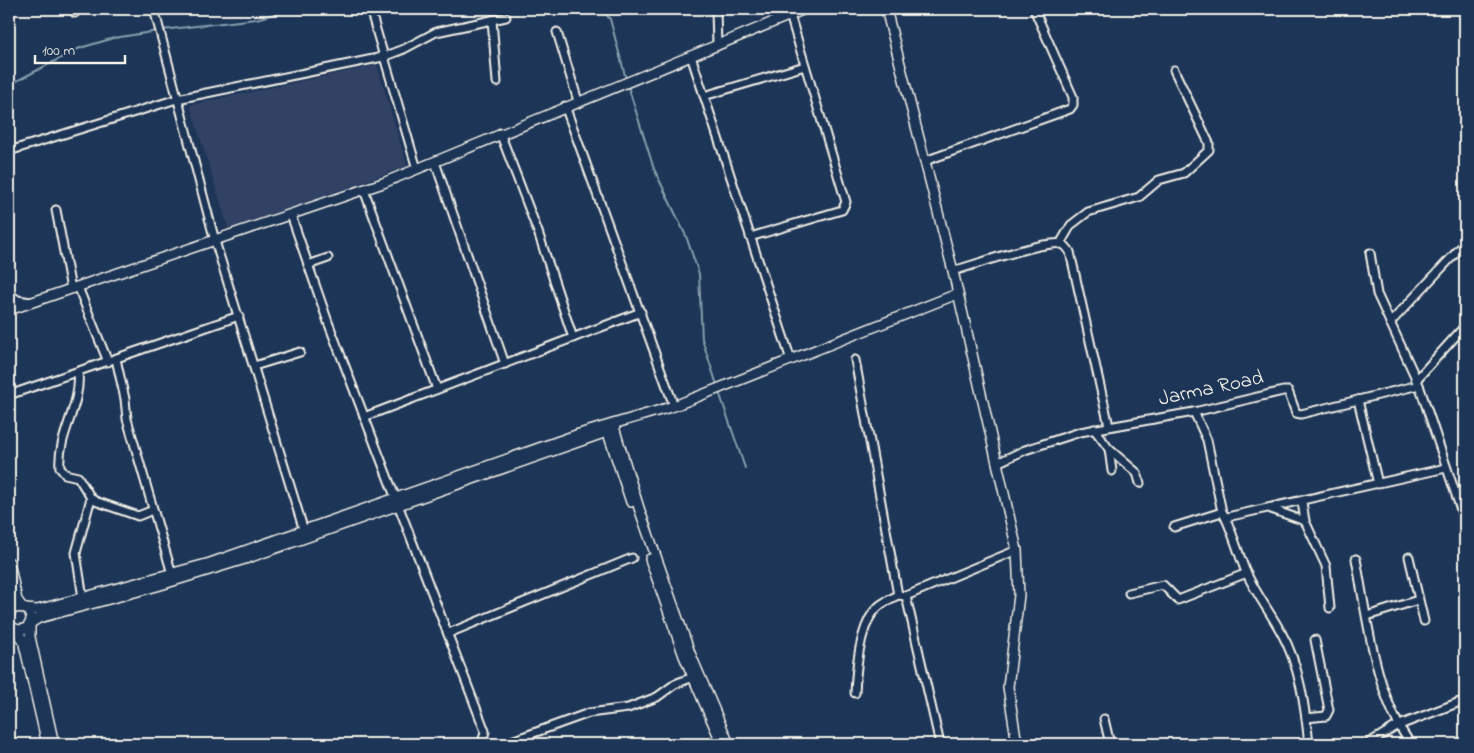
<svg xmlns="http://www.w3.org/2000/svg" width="1474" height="753" font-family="'Indie Flower',sans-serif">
<rect width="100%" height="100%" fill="#1d3557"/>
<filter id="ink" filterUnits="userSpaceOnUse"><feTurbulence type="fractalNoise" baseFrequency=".02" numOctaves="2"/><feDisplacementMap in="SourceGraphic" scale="10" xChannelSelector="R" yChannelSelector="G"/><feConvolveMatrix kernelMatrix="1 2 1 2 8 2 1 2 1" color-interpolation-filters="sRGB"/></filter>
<g filter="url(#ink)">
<path fill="#314265" d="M377,65L407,166L229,230L190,105Z"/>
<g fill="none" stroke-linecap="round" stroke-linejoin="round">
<g stroke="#879fac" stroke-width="2">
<path d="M379,9H381"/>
<path d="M593,9L604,12L610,19L626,79"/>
<path d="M162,30L256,19L293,9"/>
<path d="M9,85L80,48L114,38L158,31"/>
<path d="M628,86L654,169L686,236L699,274L702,339L717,385"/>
<path d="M719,392L745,468"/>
</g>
<g stroke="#f4f1e8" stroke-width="11">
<g id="minor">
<path d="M74,9L75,13"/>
<path d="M154,9L215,241L304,531"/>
<path d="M370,9L417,169"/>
<path d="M716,9L717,46"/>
<path d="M492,20L497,82"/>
<path d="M557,32L578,101"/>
<path d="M691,56L791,360"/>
<path d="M704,96L805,66"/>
<path d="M565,106L674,406"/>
<path d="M500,133L538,232L573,338"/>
<path d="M9,151L177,99L383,57L404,49L436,32L506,17"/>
<path d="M925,161L1070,109L1073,105V97L1034,9"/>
<path d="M435,162L505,364"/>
<path d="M364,190L437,389"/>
<path d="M56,210L71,289"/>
<path d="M291,215L328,322L485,731L482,744"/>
<path d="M750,237L842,210L846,202L790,15"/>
<path d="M1060,244L1071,225L1088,212L1139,197L1159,180L1184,173L1209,150V143L1174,70"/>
<path d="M1370,253L1377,294L1419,385L1465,522"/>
<path d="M308,265L328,258"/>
<path d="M953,271C974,265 1045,240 1062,244C1067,246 1068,249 1070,252L1109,426"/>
<path d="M78,287L108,362"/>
<path d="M9,294L18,300L31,302"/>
<path d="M1390,323L1465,243"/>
<path d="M116,359L125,399L127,419L172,574"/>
<path d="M855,360L898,595L906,596L1017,550"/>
<path d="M254,366L300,352"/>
<path d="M78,372C82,405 57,435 60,468L65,474L78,477L91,498L95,501L138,516L153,510"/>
<path d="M1416,380L1465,326"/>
<path d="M9,395L239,316"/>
<path d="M1358,400L1378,484"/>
<path d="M1194,412L1207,440L1222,512C1229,520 1240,559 1246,572C1256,594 1270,612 1281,632C1300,665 1305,708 1309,744"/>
<path d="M364,417L641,312"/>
<path d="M1094,429L1109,449L1137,473L1140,483"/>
<path d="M1109,449L1112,471"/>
<path d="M997,463L1025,450L1080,432L1194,412L1283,391H1288L1296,413L1301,414L1419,385"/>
<path d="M1302,502L1305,521L1326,566L1330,608"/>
<path d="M1271,509L1305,521"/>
<path d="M1227,517L1446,468"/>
<path d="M1174,527L1222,512"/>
<path d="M1409,557L1424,621"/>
<path d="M1356,559C1367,617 1375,697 1411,744"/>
<path d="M1129,593L1163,585L1178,600L1247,573"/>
<path d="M906,596L940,744"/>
<path d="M83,598L76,553L91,498"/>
<path d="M1367,616L1418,600"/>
<path d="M449,633L632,558"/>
<path d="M855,693C856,670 859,624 878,607C883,602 891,599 898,595"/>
<path d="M1306,718L1326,716L1329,710L1315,640"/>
<path d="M1104,719L1110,744"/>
<path d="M503,744L589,713L628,708L657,697L675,684L693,677"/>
<path d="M1367,744L1397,726L1465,700"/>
</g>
</g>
<g stroke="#f4f1e8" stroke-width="12">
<g id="tertiary">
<path d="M886,9L953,271L1017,550L1019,595L1008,687L1017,744"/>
<path d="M9,310L383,183L805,9"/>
<path d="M613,424L639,508L690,653L729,744"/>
<path d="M606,427L631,502"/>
<path d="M650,559L684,656L722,744"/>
<path d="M26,609L37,610L210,563L579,434L674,406L957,294"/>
<path d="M31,623L39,618L157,586L245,559L615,429"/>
</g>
</g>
<g stroke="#f4f1e8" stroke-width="12">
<g id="secondary">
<path d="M9,562L17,600L23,608"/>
<path d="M9,598L10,612"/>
<path d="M9,614L14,608C24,606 31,610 31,620C28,632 15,633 9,623"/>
<path d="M30,625V637L54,744"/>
<path d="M16,630L23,640L47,744"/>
</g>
</g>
<use href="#minor" stroke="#1d3557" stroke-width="7"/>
<use href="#tertiary" stroke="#1d3557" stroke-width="9"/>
<use href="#secondary" stroke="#1d3557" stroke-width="9"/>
</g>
</g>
<g text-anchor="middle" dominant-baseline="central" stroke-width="4.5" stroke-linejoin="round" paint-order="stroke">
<g font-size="21" fill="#f4f1e8" stroke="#1d3557">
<text transform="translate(1211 389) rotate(-12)">Jarma Road</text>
</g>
</g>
<rect width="1474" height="753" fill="none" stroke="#1d3557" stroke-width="30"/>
<rect x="15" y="15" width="1444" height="723" fill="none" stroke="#f4f1e8" stroke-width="2" filter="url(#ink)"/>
<path d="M35 55v8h90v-8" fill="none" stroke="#f4f1e8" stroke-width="2.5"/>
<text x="42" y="55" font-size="15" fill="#f4f1e8" stroke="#1d3557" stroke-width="4" paint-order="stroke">100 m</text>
</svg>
